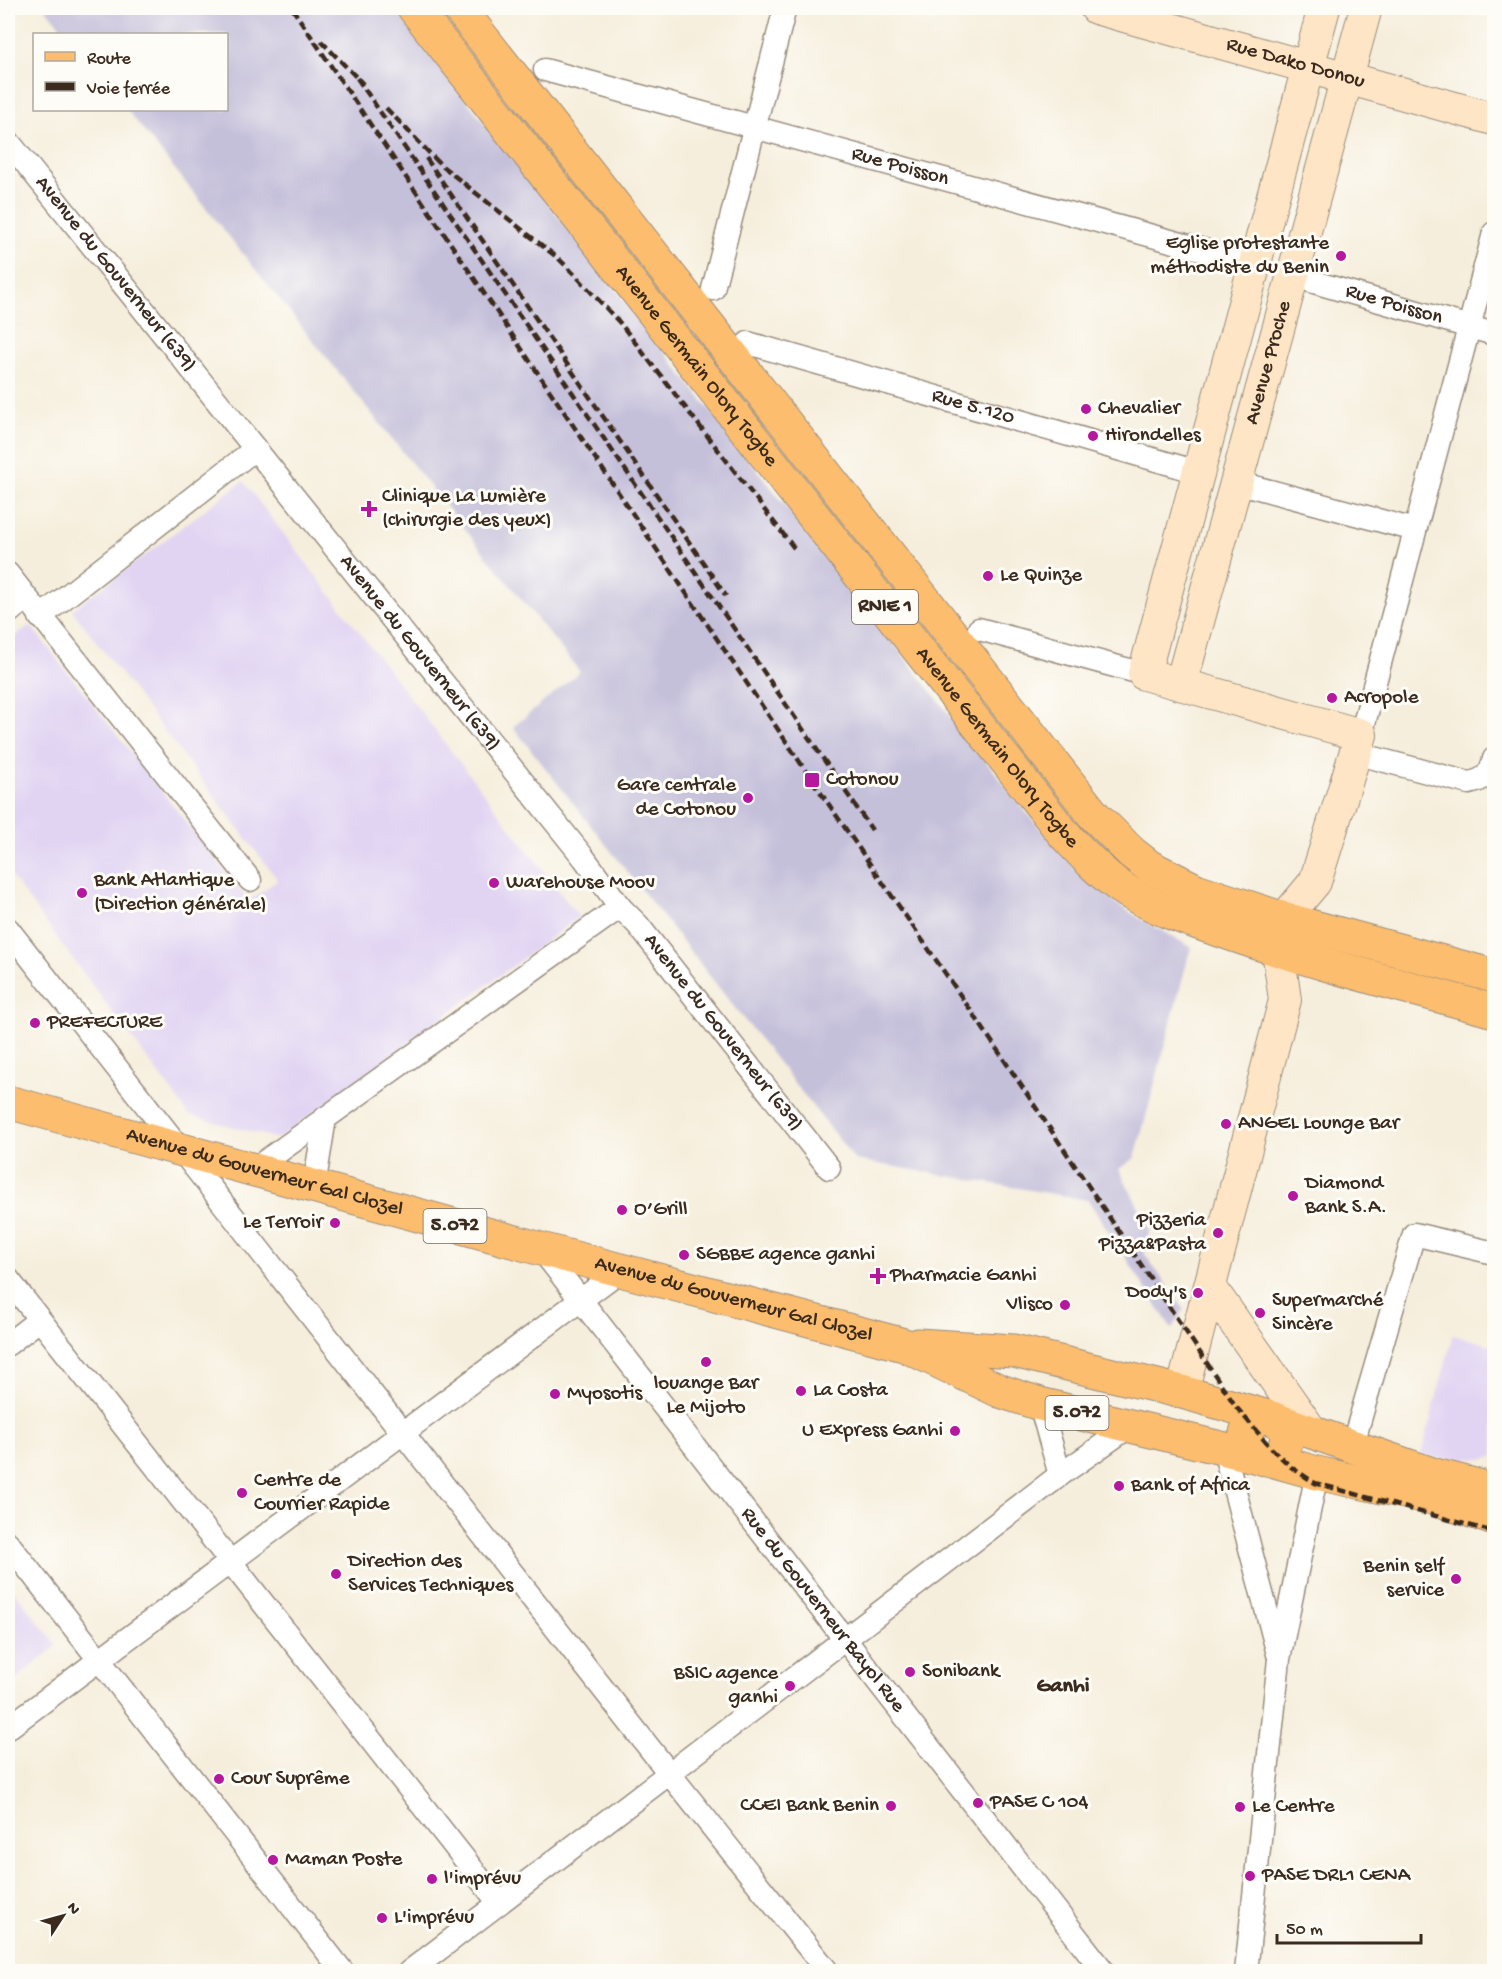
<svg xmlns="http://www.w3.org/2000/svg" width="1502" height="1979" font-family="'Gochi Hand',sans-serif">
<rect width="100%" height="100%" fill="#fdfcf7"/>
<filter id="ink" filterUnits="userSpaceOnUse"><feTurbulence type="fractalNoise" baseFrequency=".0167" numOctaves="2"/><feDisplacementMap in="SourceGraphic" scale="12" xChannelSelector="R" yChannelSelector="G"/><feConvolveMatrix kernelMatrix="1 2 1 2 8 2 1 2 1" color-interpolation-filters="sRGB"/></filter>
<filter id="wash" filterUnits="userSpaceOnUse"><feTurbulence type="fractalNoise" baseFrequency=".008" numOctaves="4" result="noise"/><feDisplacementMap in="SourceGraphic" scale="24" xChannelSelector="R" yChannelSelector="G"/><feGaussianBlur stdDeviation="1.35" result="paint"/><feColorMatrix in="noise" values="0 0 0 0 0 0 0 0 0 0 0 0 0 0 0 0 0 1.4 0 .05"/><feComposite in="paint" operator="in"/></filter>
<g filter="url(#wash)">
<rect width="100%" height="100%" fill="#f6eedc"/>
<g fill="#e1d4f3">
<path d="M243,481L579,917L278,1139L189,1115L8,872V642L30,625L249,901L278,880L72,610Z"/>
<path d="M1453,1335L1494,1346V1455L1486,1459L1439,1458L1421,1455Z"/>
<path d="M8,1583L57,1646L8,1685Z"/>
</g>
<path fill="#c5c0da" d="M45,8H394L1034,822L1113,901L1139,918L1191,947L1135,1158L1119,1169L1150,1229L1144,1253L1184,1309L1172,1329L1088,1200L855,1160L513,727L580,672L127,110H226V34H67Z"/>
</g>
<g filter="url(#ink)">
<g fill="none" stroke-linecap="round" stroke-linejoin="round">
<g stroke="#988c7d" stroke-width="25">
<g id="street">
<path id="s1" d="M545,70L1255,264"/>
<path id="s2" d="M8,141L584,858L620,907L638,925L829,1168"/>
<path id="s3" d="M1293,276L1494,334"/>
<path d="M713,289L785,8"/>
<path id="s4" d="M748,343L1198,472"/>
<path d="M1236,482L1415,530"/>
<path d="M8,574L250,880"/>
<path d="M8,613L26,598"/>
<path d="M40,617L255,449"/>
<path d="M979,629L1144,674"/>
<path d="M1361,735L1494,233"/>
<path d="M1355,753L1469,783C1484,780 1490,775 1494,759"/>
<path d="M8,929L669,1773L828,1972"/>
<path d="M253,1170L620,907"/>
<path d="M314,1187L325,1118"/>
<path id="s5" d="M541,1249L1104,1972"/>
<path d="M8,1279L499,1903"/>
<path d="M8,1344L39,1320"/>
<path d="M1040,1404L1060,1475"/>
<path d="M1352,1447L1414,1234L1494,1253"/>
<path d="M1224,1450L1278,1654"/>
<path d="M8,1543L343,1972"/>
<path d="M8,1728L621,1270"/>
<path d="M409,1972L1060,1475L1130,1426"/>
<path d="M1246,1972L1279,1659L1317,1473"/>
</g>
</g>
<g stroke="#988c7d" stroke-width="34">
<g id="secondary">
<path id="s6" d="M1096,8L1494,119"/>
<path id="s7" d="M1181,684L1366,8"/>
<path d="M1284,919L1315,882L1361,735L1144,674L1324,8"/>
<path d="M1210,1287L1312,1432"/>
<path d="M1182,1392L1285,1000L1278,950"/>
</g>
</g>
<g stroke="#988c7d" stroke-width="35">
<g id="primary">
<path id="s8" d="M8,1102L541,1249L904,1345L1000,1391L1040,1404L1258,1457"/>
<path d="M918,1345L1014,1351L1182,1392L1272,1418C1288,1425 1291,1441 1280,1454C1247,1475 1229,1419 1268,1417"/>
<path d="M1274,1419L1435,1475L1494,1490"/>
<path d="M1264,1458L1317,1473L1437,1499L1494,1519"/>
</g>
</g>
<g stroke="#988c7d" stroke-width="35">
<g id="highway">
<path id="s9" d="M414,8L1063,833C1080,851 1098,871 1119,886C1154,910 1196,922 1236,936C1321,965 1408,987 1494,1011"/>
<path d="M459,8L1093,814L1132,853L1150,867L1196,890L1284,919L1494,976"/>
</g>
</g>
<use href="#street" stroke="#fff" stroke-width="22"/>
<use href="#secondary" stroke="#fee5c5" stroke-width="32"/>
<use href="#primary" stroke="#fcbd6e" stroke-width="33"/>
<use href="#highway" stroke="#fcbd6e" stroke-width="33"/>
<g stroke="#3b2a1e" stroke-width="4.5" stroke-dasharray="9 4.5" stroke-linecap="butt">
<path d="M292,8L812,780L976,1018L1237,1408L1270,1447L1291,1467L1315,1483L1494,1532"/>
<path d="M321,41L363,84"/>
<path d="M357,78L872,830"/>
<path d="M386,108L442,166L559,259L579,279L620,323L794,548"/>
<path d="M426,158L726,596"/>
</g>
</g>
</g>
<g fill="#b5179e" stroke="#fdfcf7" stroke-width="2">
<circle cx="1341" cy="256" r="6"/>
<circle cx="1086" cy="409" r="6"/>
<circle cx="1093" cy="436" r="6"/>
<path d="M366 500h6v6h6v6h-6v6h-6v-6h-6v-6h6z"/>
<circle cx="988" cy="576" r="6"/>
<circle cx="1332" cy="698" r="6"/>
<rect x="804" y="772" width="16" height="16" rx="3"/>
<circle cx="748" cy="798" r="6"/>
<circle cx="494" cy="883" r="6"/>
<circle cx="82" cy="893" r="6"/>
<circle cx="35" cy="1023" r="6"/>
<circle cx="1226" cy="1124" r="6"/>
<circle cx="1293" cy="1196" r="6"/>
<circle cx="622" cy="1210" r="6"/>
<circle cx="335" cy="1223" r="6"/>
<circle cx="1218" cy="1233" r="6"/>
<circle cx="684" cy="1255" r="6"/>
<path d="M875 1267h6v6h6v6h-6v6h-6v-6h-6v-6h6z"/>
<circle cx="1198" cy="1293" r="6"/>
<circle cx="1065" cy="1305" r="6"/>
<circle cx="1260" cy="1313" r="6"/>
<circle cx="706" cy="1362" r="6"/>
<circle cx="801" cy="1391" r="6"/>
<circle cx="555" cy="1394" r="6"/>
<circle cx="955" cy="1431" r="6"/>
<circle cx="1119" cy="1486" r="6"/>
<circle cx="242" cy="1493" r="6"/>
<circle cx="336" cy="1574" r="6"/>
<circle cx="1456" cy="1579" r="6"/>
<circle cx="910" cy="1672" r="6"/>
<circle cx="790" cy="1686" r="6"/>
<circle cx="219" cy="1779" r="6"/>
<circle cx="978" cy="1803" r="6"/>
<circle cx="891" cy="1806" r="6"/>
<circle cx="1240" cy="1807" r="6"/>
<circle cx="273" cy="1860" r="6"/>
<circle cx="1250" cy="1876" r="6"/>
<circle cx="432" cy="1879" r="6"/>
<circle cx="382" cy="1918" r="6"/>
</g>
<g text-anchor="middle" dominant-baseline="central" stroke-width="6" stroke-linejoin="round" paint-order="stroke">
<g fill="#fdfcf7" stroke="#75695f" stroke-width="1.5">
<rect x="852" y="590" width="66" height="34" rx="4.5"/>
<rect x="423.5" y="1209" width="63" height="34" rx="4.5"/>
<rect x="1045.5" y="1396" width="63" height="34" rx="4.5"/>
</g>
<g font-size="20" font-weight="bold" fill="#3b2a1e">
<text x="885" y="607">RNIE 1</text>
<text x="455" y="1226">5.072</text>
<text x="1077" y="1413">5.072</text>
</g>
<g font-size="21" fill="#3b2a1e" stroke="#fdfcf7">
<text stroke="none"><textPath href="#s6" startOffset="207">Rue Dako Donou</textPath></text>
<text stroke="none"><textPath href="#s1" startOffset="368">Rue Poisson</textPath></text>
<text stroke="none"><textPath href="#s2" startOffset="171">Avenue du Gouverneur (639)</textPath></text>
<text stroke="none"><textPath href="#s3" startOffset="105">Rue Poisson</textPath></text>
<text stroke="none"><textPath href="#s7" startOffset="333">Avenue Proche</textPath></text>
<text stroke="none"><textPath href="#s9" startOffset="456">Avenue Germain Olory Togbe</textPath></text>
<text stroke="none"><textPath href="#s4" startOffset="234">Rue 5.120</textPath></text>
<text stroke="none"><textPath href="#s2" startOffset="657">Avenue du Gouverneur (639)</textPath></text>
<text stroke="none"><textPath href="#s9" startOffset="942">Avenue Germain Olory Togbe</textPath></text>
<text stroke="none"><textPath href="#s2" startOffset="1143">Avenue du Gouverneur (639)</textPath></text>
<text stroke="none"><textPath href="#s8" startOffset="266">Avenue du Gouverneur Gal Clozel</textPath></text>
<text stroke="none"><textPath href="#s8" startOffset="752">Avenue du Gouverneur Gal Clozel</textPath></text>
<text stroke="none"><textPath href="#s5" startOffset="458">Rue du Gouverneur Bayol Rue</textPath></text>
</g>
<g font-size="21" fill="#3b2a1e" stroke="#fdfcf7" text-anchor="start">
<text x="1329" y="244" text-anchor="end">Eglise protestante<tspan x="1329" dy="24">méthodiste du Benin</tspan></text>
<text x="1098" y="409">Chevalier</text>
<text x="1105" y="436">Hirondelles</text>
<text x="382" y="497">Clinique La Lumière<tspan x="382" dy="24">(chirurgie des yeux)</tspan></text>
<text x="1000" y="576">Le Quinze</text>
<text x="1344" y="698">Acropole</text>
<text x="826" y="780">Cotonou</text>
<text x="736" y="786" text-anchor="end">Gare centrale<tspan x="736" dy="24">de Cotonou</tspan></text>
<text x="94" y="881">Bank Atlantique<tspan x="94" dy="24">(Direction générale)</tspan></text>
<text x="506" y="883">Warehouse Moov</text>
<text x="47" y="1023">PREFECTURE</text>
<text x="1238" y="1124">ANGEL Lounge Bar</text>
<text x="1305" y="1184">Diamond<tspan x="1305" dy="24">Bank S.A.</tspan></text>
<text x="634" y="1210">O’Grill</text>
<text x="1206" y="1221" text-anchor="end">Pizzeria<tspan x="1206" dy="24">Pizza&amp;Pasta</tspan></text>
<text x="323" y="1223" text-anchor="end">Le Terroir</text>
<text x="696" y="1255">SGBBE agence ganhi</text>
<text x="890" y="1276">Pharmacie Ganhi</text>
<text x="1186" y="1293" text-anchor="end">Dody's</text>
<text x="1272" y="1301">Supermarché<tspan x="1272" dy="24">Sincère</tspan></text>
<text x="1053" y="1305" text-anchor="end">Vlisco</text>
<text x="706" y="1384" text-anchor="middle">louange Bar<tspan x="706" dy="24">Le Mijoto</tspan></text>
<text x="813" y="1391">La Costa</text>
<text x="567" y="1394">Myosotis</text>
<text x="943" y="1431" text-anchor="end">U Express Ganhi</text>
<text x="254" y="1481">Centre de<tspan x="254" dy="24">Courrier Rapide</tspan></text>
<text x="1131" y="1486">Bank of Africa</text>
<text x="348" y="1562">Direction des<tspan x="348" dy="24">Services Techniques</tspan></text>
<text x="1444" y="1567" text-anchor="end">Benin self<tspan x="1444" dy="24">service</tspan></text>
<text x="922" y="1672">Sonibank</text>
<text x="778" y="1674" text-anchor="end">BSIC agence<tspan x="778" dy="24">ganhi</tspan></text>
<text x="231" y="1779">Cour Suprême</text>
<text x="990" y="1803">PASE C 104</text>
<text x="879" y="1806" text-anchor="end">CCEI Bank Benin</text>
<text x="1252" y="1807">Le Centre</text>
<text x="285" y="1860">Maman Poste</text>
<text x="1262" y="1876">PASE DRL1 CENA</text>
<text x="444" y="1879">l'imprévu</text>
<text x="394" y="1918">L'imprévu</text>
</g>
<g font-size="22" font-weight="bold" fill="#3b2a1e" stroke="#fdfcf7">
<text x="1063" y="1687">Ganhi</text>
</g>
</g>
<rect width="1502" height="1979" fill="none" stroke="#fdfcf7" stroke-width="30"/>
<rect x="33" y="33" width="195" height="78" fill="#fdfcf7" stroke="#afa8a0" stroke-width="1.5"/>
<rect x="45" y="52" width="30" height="9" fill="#fcbd6e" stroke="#afa8a0" stroke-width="1.5"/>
<text x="87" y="63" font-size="18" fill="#3b2a1e">Route</text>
<rect x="45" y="82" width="30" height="9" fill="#3b2a1e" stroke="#afa8a0" stroke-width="1.5"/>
<text x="87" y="93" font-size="18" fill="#3b2a1e">Voie ferrée</text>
<g transform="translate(63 1916) rotate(54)" stroke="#fdfcf7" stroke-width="4.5" paint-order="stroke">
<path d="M0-4.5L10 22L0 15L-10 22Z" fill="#3b2a1e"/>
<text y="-9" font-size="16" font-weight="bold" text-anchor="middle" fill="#3b2a1e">N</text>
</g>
<path d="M1277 1934v9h144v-9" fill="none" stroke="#3b2a1e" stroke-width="3"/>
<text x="1286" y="1934" font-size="18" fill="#3b2a1e" stroke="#fdfcf7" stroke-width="4.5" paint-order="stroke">50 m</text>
</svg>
